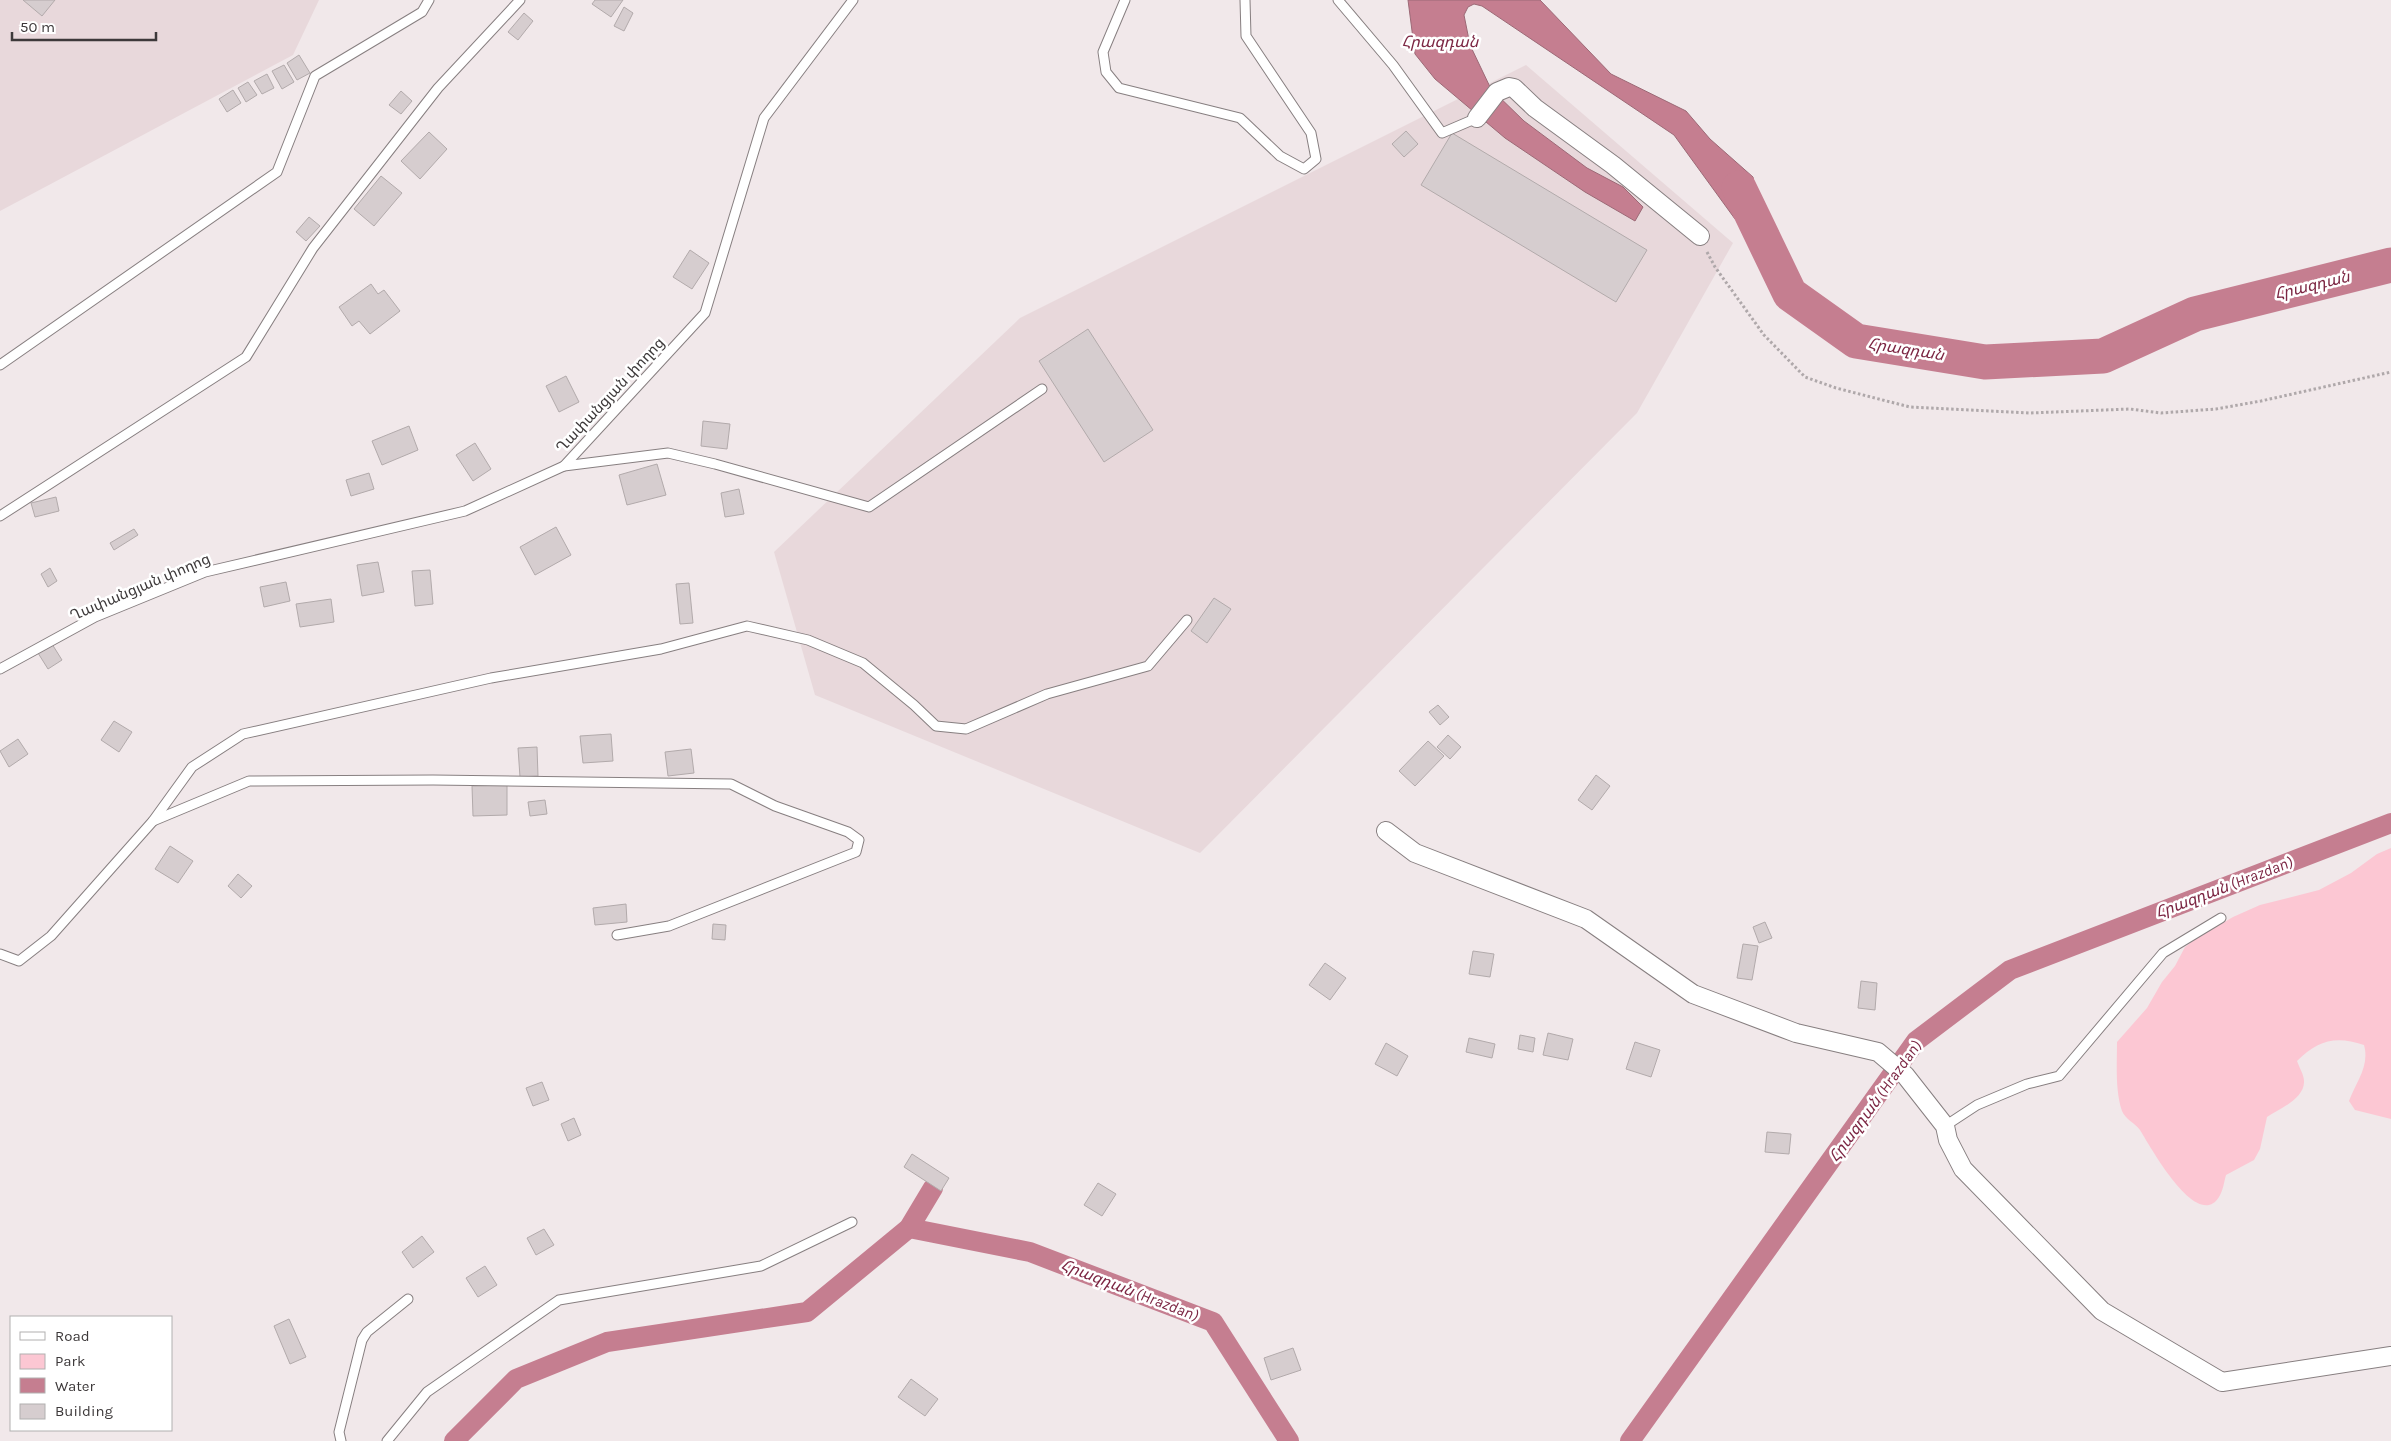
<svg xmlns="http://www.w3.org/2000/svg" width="2391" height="1441" font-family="Karla,'Noto Sans Armenian',sans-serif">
<rect width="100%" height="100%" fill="#f1e8ea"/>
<g fill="#e8d8db">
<path d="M0,0H319L293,55L0,211Z"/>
<path d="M1526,65L1733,243L1637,413L1200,853L815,695L774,552L1020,318Z"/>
</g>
<path fill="#fcc7d3" d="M2391,848V1119L2355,1110L2349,1101C2356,1082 2370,1066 2364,1045C2335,1035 2317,1041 2297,1061C2299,1067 2304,1075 2304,1081C2305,1098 2280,1109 2267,1117L2260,1149L2254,1160L2226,1175C2224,1182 2223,1191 2219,1197C2197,1232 2150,1146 2140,1130C2135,1123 2125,1119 2122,1111C2115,1090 2117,1064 2117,1042L2147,1008L2162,982L2175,966L2185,947L2194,940L2233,917L2260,905L2319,890L2351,873L2377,854Z"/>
<path fill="#c57e90" stroke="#9c6976" d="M1408,0H1540L1611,74L1686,111L1710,139L1753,177L1761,233L1735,219L1674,135L1482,6L1474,4L1468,7L1464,15L1470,45L1491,89L1524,121L1587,168L1623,187L1643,207L1635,221L1585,192L1505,138L1435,79L1415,54Z"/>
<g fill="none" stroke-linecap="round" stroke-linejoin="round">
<g stroke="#c57e90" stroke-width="20">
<path d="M909,1228L1030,1252L1213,1322L1289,1441"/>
<path d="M454,1441L516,1379L607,1342L807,1312L909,1228L933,1188"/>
<path d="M1630,1441L1916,1041L2010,970L2391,823"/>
</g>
<path stroke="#c57e90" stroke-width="35" d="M1739,188L1790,294L1856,341L1985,362L2103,356L2195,314L2391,265"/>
</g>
<g fill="#d6cdcf" stroke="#b2aaab">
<path d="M23,0H55L42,16Z"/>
<path d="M595,0H623L611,17L592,4Z"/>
<path d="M624,7L633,13L624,31L614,26Z"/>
<path d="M524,13L533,21L518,40L508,32Z"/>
<path d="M299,55L310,73L297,80L287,63Z"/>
<path d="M284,65L294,82L282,89L272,71Z"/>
<path d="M267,74L274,88L262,94L254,81Z"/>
<path d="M248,82L257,95L246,102L238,88Z"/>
<path d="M233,90L241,103L227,112L219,99Z"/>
<path d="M401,91L412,101L401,114L389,105Z"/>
<path d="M1406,131L1418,144L1404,157L1392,144Z"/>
<path d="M429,132L447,149L420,179L401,161Z"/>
<path d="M1452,133L1647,250L1616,302L1421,185Z"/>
<path d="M381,176L402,193L374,226L354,209Z"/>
<path d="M309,217L320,226L306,241L296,232Z"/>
<path d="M690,250L709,263L692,289L673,277Z"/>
<path d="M371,284L378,294L384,290L400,311L370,334L359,321L352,326L339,307Z"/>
<path d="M1088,329L1153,430L1104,462L1039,361Z"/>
<path d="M566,376L579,402L559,412L546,386Z"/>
<path d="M703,421L730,424L727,449L701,446Z"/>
<path d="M409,426L418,450L382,465L372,441Z"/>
<path d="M475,443L491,469L473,481L456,455Z"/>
<path d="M657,464L666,495L627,505L619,475Z"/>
<path d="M369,473L374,489L351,496L346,480Z"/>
<path d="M739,489L744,514L725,517L721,493Z"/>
<path d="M56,497L59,511L35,517L31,503Z"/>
<path d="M556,527L571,555L535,575L520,547Z"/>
<path d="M134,529L138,535L114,550L110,543Z"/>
<path d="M378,562L384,592L362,596L357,565Z"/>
<path d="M50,568L57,581L48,587L41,574Z"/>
<path d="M430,570L433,604L415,606L412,571Z"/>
<path d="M286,582L290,601L264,607L260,587Z"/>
<path d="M689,583L693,623L680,624L676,584Z"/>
<path d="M1214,598L1231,609L1207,643L1191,631Z"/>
<path d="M331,599L334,622L300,627L296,604Z"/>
<path d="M52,644L62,660L48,669L38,653Z"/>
<path d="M1438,705L1449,717L1440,725L1429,712Z"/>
<path d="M114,721L132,732L119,752L101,740Z"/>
<path d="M611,734L613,761L583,763L580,736Z"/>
<path d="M1448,735L1461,747L1450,759L1437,747Z"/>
<path d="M18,739L28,754L9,767L0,751Z"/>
<path d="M1428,741L1444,756L1415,786L1399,771Z"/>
<path d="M537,747L538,776L520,777L518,748Z"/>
<path d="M691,749L694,773L668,776L665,752Z"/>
<path d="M1596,775L1610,786L1592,810L1578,800Z"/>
<path d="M507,785V815L473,816L472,786Z"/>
<path d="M545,800L547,814L530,816L528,802Z"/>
<path d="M170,846L193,861L178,883L155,869Z"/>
<path d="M238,874L252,886L241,898L228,886Z"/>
<path d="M626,904L627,922L595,925L593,908Z"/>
<path d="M1765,922L1772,938L1759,943L1753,927Z"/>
<path d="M713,924L726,925L725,940L712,939Z"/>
<path d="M1743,944L1758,946L1752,980L1737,978Z"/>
<path d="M1473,951L1494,954L1490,977L1469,974Z"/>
<path d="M1325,963L1346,978L1330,1000L1309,985Z"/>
<path d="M1861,981L1877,983L1875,1010L1858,1008Z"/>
<path d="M1548,1033L1573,1039L1568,1060L1543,1055Z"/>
<path d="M1520,1035L1535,1038L1533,1052L1518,1049Z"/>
<path d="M1469,1038L1495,1044L1492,1058L1466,1052Z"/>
<path d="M1635,1042L1660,1050L1651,1077L1626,1069Z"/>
<path d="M1386,1043L1408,1056L1397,1076L1375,1064Z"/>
<path d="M542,1082L549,1100L533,1106L526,1088Z"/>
<path d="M574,1118L581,1135L568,1141L561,1124Z"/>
<path d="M1767,1132L1791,1134L1789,1154L1765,1152Z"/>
<path d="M912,1154L949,1178L941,1191L904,1167Z"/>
<path d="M1098,1183L1116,1194L1102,1216L1084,1205Z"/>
<path d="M544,1229L554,1245L536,1255L527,1238Z"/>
<path d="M422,1236L434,1252L413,1268L402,1252Z"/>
<path d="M485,1266L497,1285L478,1297L466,1278Z"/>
<path d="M289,1319L306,1357L290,1364L274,1326Z"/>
<path d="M1293,1348L1301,1370L1271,1380L1264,1358Z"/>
<path d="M911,1379L938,1399L925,1416L898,1397Z"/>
</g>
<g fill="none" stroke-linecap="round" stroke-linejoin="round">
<g stroke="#877f80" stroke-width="11">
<g id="lane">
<path d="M1125,0L1103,52L1106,72L1119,88L1240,118L1280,156L1304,169L1316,159L1311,133L1246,36L1245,0"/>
<path d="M1338,0L1393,65L1442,133L1477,118"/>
<path d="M0,365L277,172L315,76L422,12L429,0"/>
<path d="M564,466L668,453L715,464L869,507L1042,389"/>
<path d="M0,516L246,357L313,248L438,88L520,0"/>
<path d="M0,669L95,617L205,572L465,511L564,466L705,313L764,118L853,0"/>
<path d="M153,821L249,781L433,780L731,784L775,806L848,832L859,840L856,852L669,926L617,935"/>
<path d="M0,954L19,961L51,936L153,821L192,767L243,734L491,678L661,649L747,626L808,640L863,663L914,705L936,726L966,729L1047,694L1148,666L1187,620"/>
<path d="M1945,1126L1977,1105L2027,1084L2059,1076L2163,953L2221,918"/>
<path d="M341,1441L339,1432L362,1340L367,1332L408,1299"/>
<path d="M387,1441L427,1392L559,1300L761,1266L852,1222"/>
</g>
</g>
<g stroke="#877f80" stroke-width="20">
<g id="street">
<path d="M1477,118L1497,92L1509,87L1514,88L1535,108L1613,165L1700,236"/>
<path d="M1386,831L1415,853L1586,919L1693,994L1796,1033L1878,1052L1905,1075L1945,1126L1948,1140L1963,1169L2102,1311L2222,1382L2391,1356"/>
</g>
</g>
<path stroke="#afa8aa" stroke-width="3" stroke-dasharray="2.5 2.5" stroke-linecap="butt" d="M1707,252L1715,267L1764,335L1805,377L1836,388L1910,407L2030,413L2130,409L2161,413L2216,409L2261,401L2391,372"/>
<use href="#lane" stroke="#fff" stroke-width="9"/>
<use href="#street" stroke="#fff" stroke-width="18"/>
</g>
<g text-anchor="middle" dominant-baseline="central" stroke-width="5" stroke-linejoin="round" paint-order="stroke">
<g font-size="15" fill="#3d393a" stroke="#fff">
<text transform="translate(610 395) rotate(-47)">Ղափանցյան փողոց</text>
<text transform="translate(140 587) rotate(-23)">Ղափանցյան փողոց</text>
</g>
<g font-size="16" font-style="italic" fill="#7c2643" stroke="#fff">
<text x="1440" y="41">Հրազդան</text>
<text transform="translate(2312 285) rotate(-14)">Հրազդան</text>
<text transform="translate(1906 349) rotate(9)">Հրազդան</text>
<text transform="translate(2224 887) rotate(-21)">Հրազդան (Hrazdan)</text>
<text transform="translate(1875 1101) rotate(-54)">Հրազդան (Hrazdan)</text>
<text transform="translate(1130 1290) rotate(21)">Հրազդան (Hrazdan)</text>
</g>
</g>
<rect x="10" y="1316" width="162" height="115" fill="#ffffff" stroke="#b1b0b0"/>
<rect x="20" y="1332" width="25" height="8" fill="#ffffff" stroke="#b1b0b0"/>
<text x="55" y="1341" font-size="15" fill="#3d393a">Road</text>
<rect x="20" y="1354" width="25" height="15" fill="#fcc7d3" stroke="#b1b0b0"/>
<text x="55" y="1366" font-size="15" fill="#3d393a">Park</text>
<rect x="20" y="1378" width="25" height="15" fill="#c57e90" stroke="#b1b0b0"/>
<text x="55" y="1391" font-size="15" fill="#3d393a">Water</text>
<rect x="20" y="1404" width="25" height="15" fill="#d6cdcf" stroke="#b1b0b0"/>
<text x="55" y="1416" font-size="15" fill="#3d393a">Building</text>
<path d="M12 32v8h144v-8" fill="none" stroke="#3d393a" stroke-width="2.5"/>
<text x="20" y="32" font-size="15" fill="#3d393a" stroke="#ffffff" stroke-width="4" paint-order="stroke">50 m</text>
</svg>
